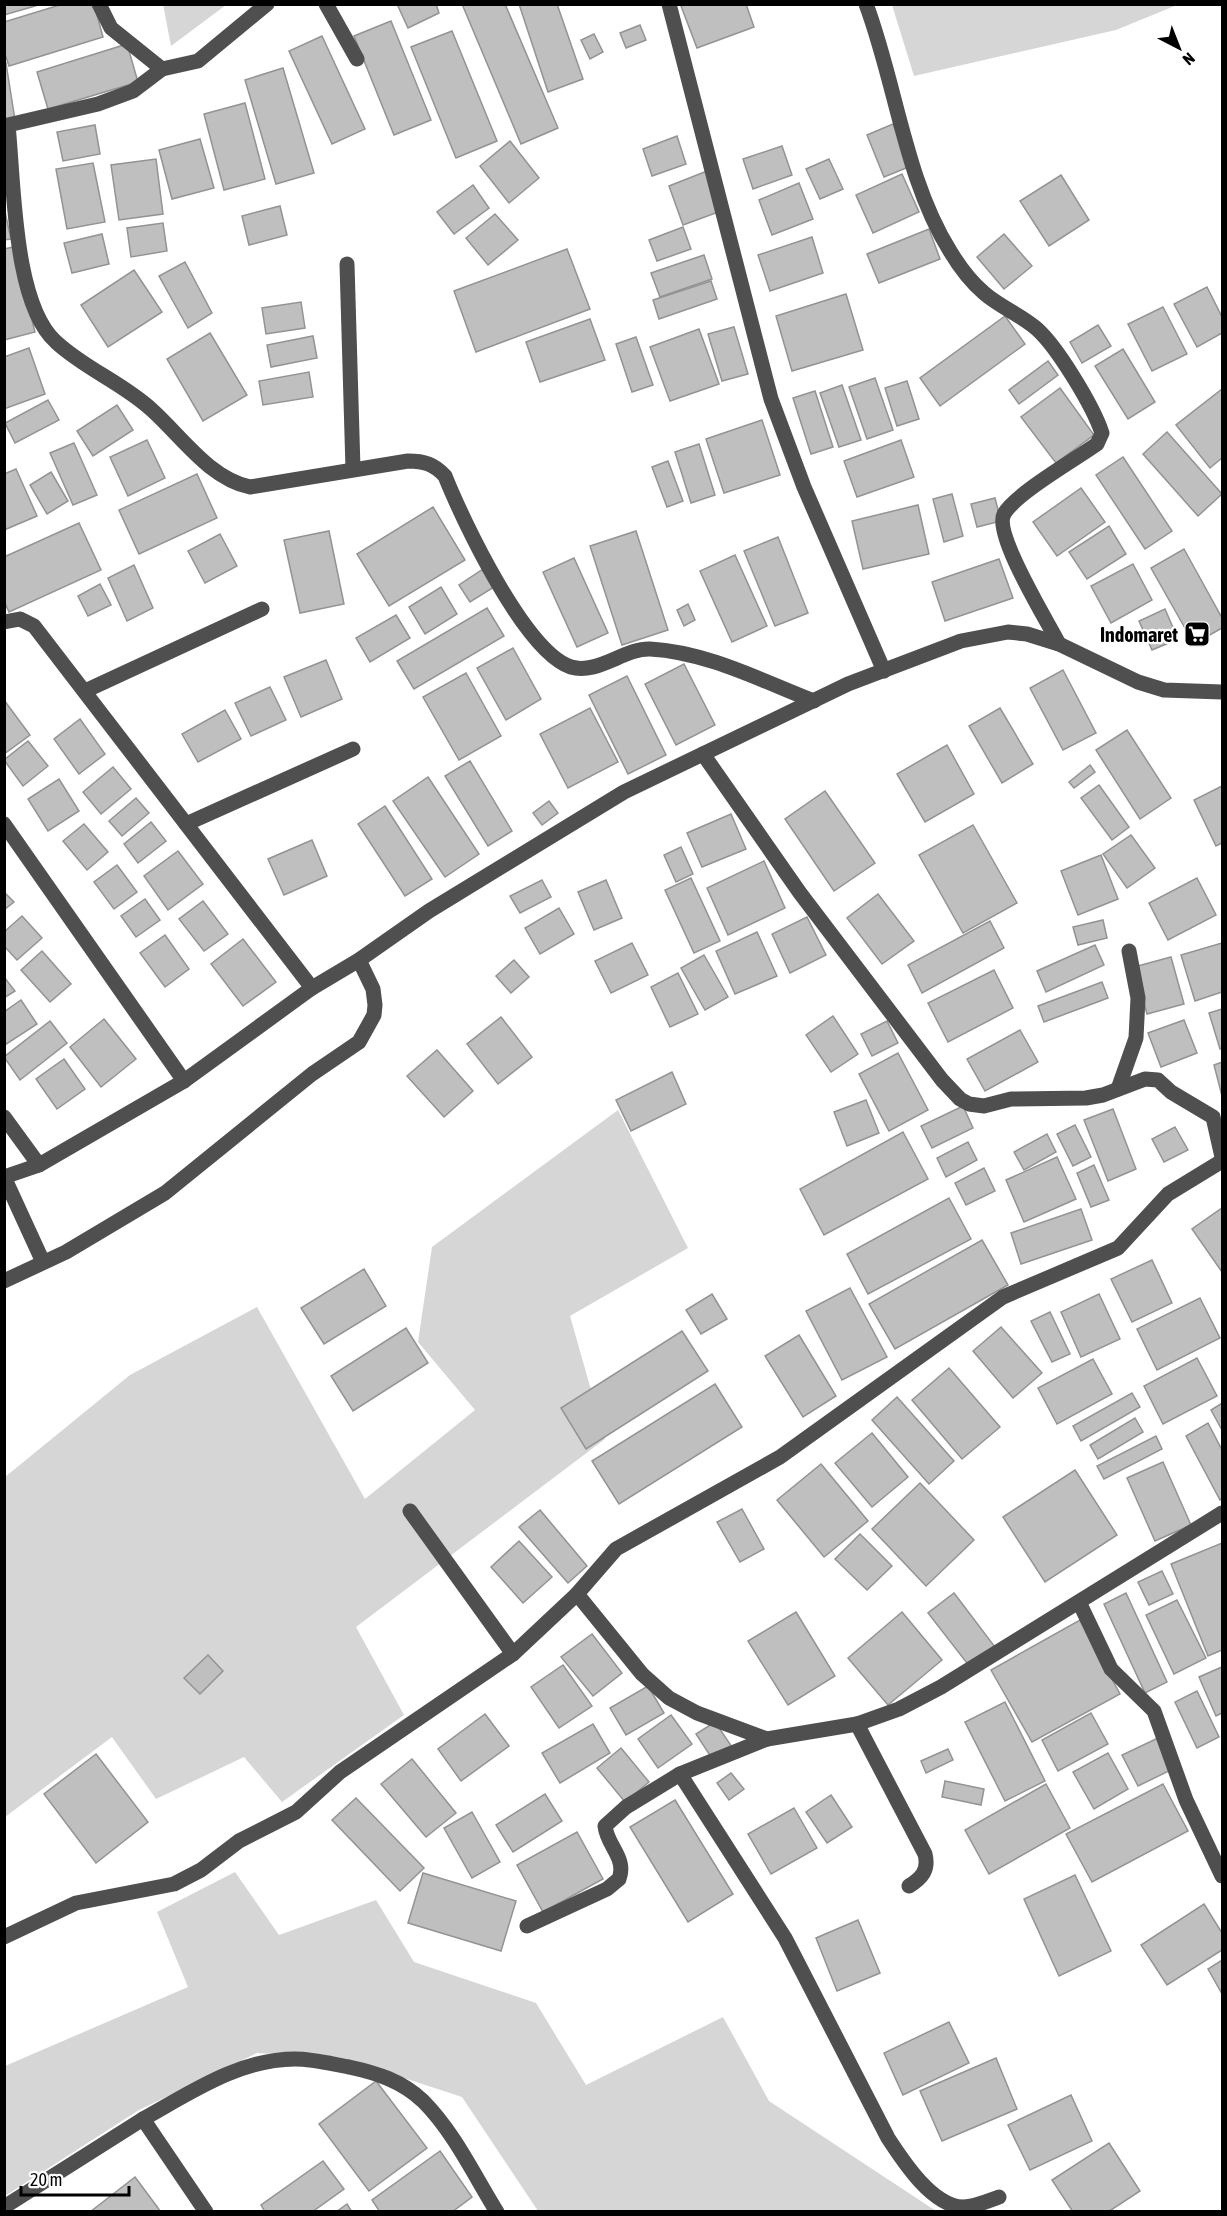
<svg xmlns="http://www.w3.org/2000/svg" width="1227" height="2216" font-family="'Asap Condensed',sans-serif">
<rect width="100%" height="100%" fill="#fff"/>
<g fill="#d6d6d6">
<path d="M163,4H226V5L171,46Z"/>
<path d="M892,5V4L1177,5L1116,30L914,76Z"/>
<path d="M618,1110L688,1248L570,1316L605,1439L356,1627L404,1715L282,1802L244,1757L156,1799L112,1737L5,1817V1477L130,1375L257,1307L365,1499L475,1410L418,1342L432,1247Z"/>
<path d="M235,1872L279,1935L376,1900L414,1962L536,2003L586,2085L723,2017L769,2101L936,2211H538L462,2097L346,2059L257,2053L139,2110L5,2196V2066L188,1987L157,1912Z"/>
</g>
<g fill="#bfbfbf" stroke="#939393" stroke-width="1.5">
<path d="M4,4H42L4,15Z"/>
<path d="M63,4H94L103,37L9,66L4,51V22Z"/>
<path d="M397,4H436L439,13L408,28Z"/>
<path d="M462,4H505L558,128L521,144Z"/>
<path d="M519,4H557L583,79L548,92Z"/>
<path d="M687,4H746L754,27L697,48L681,6Z"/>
<path d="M391,21L431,120L394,135L354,36Z"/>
<path d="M640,25L646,40L626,48L620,33Z"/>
<path d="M452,31L497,141L456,158L411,47Z"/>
<path d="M594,34L603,52L590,59L581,40Z"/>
<path d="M322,36L365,129L332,144L289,51Z"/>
<path d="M127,44L138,82L48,109L37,72Z"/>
<path d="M6,63L15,120L4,121V64Z"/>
<path d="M283,68L314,173L276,184L245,80Z"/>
<path d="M245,103L265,179L224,190L204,114Z"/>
<path d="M893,124L911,166L884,177L867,135Z"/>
<path d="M95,125L100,154L63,161L57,132Z"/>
<path d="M677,136L686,164L652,176L643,149Z"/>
<path d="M200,139L214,188L172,199L159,150Z"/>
<path d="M510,141L539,178L509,203L480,166Z"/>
<path d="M782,146L792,175L753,189L743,159Z"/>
<path d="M156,159L163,214L119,220L111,165Z"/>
<path d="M829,159L843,189L820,199L806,169Z"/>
<path d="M93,163L105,222L67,229L56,169Z"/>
<path d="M707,171L721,211L683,225L669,186Z"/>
<path d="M902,174L919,212L873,233L856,195Z"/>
<path d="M1061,175L1089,220L1049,246L1020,201Z"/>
<path d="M799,183L813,219L772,235L759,200Z"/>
<path d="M473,185L489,208L454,234L437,212Z"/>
<path d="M280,206L287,235L249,245L242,216Z"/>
<path d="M5,212L11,239L4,240V213Z"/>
<path d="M495,214L518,240L488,265L466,238Z"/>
<path d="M163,223L167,251L131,257L127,228Z"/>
<path d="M683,227L691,249L657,261L649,240Z"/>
<path d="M929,229L940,259L879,283L867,254Z"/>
<path d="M102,234L109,264L72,273L64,243Z"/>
<path d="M1004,234L1032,266L1004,289L977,257Z"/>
<path d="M812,237L823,273L770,291L758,255Z"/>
<path d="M13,247L35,332L4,340V249Z"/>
<path d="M567,249L590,309L476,352L454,291Z"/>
<path d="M704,255L712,279L660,297L651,273Z"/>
<path d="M185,262L212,313L188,328L159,276Z"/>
<path d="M134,270L162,312L108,347L81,305Z"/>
<path d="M711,281L717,299L659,319L653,300Z"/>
<path d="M1207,287L1222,317V333L1197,347L1174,304Z"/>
<path d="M846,294L863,350L792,371L776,316Z"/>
<path d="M301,302L305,328L266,334L262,308Z"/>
<path d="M1163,307L1187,354L1152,371L1128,324Z"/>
<path d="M1005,316L1025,344L940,406L920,378Z"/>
<path d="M590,319L605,360L540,382L526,342Z"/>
<path d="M1098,325L1111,346L1082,363L1070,342Z"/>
<path d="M734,327L748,374L722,381L708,334Z"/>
<path d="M699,329L719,384L670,401L650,347Z"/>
<path d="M210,333L247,395L203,421L167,359Z"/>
<path d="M313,336L317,358L271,367L267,345Z"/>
<path d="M636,337L653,385L632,392L616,344Z"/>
<path d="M29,348L45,394L4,409V357Z"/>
<path d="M1123,349L1155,402L1128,419L1095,366Z"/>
<path d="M1048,361L1058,375L1019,404L1009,390Z"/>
<path d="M309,372L313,397L263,405L259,381Z"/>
<path d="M875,378L893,430L867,439L849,387Z"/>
<path d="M907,381L919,419L897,426L885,388Z"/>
<path d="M842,385L861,440L839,447L820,393Z"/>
<path d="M1060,388L1094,435L1056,463L1021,417Z"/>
<path d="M1222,389V458L1210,468L1176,425Z"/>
<path d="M815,391L833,447L811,454L793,398Z"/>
<path d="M48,400L59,420L15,443L5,423Z"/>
<path d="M117,405L133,430L93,456L77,431Z"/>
<path d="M762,420L780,475L724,493L706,439Z"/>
<path d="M1167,432L1222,494L1198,516L1143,454Z"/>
<path d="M147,440L165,478L128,496L110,457Z"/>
<path d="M901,440L914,477L857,497L844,461Z"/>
<path d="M74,443L97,495L73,505L50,453Z"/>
<path d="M699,444L715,495L691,503L675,452Z"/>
<path d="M1123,457L1172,531L1145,549L1096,475Z"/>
<path d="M668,461L683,501L667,507L652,467Z"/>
<path d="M16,469L37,516L4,530V474Z"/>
<path d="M51,472L68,501L47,514L30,485Z"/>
<path d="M197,474L217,518L139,554L119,510Z"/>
<path d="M1081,488L1105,522L1057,556L1033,522Z"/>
<path d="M952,494L963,536L944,542L933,499Z"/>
<path d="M995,498L1001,521L977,527L971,504Z"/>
<path d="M918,505L929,554L863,569L852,521Z"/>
<path d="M433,507L465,560L389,606L357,554Z"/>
<path d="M79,523L101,570L9,612L4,601V557Z"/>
<path d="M1109,526L1126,554L1087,579L1069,552Z"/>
<path d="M329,531L344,604L300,613L284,540Z"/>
<path d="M636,531L668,630L622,645L590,546Z"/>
<path d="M220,534L237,566L205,583L188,551Z"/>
<path d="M778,537L808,613L775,626L744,551Z"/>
<path d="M1184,549L1222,618V628L1194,644L1151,568Z"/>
<path d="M735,555L767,626L732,642L700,571Z"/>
<path d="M574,558L608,633L577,647L543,572Z"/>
<path d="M999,559L1013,598L945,621L932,582Z"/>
<path d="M1133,564L1152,600L1111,623L1091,586Z"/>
<path d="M134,565L153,608L127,621L108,578Z"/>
<path d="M483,569L494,587L470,602L459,585Z"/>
<path d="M100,584L111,605L88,616L78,596Z"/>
<path d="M441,587L457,614L425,634L409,607Z"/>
<path d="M688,604L695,620L684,626L677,610Z"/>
<path d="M487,608L504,636L414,689L397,661Z"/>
<path d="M1165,609L1178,639L1152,650L1139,621Z"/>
<path d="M396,615L410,638L370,662L356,638Z"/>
<path d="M513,648L541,699L506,720L477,668Z"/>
<path d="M326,660L342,699L301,717L284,677Z"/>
<path d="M684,664L715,725L676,745L645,684Z"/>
<path d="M1063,670L1096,733L1063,750L1030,688Z"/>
<path d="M466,673L501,736L459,760L423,697Z"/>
<path d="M627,676L666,755L628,774L589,695Z"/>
<path d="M270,687L286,720L251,736L235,703Z"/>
<path d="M4,700L30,735L4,754Z"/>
<path d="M590,708L618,762L568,788L540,734Z"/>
<path d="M1000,708L1033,764L1002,783L969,726Z"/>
<path d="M225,710L241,739L198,762L182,734Z"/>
<path d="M80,719L105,754L79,774L54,739Z"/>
<path d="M1127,730L1171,798L1140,819L1096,750Z"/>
<path d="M28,741L48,766L23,786L4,760Z"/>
<path d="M947,745L974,794L925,822L897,774Z"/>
<path d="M470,761L512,831L488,846L445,776Z"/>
<path d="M1090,765L1095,772L1074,788L1069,782Z"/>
<path d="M113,767L131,789L101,814L83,792Z"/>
<path d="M428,777L479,854L445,877L393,801Z"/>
<path d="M59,779L79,811L48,831L28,799Z"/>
<path d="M1099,785L1129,827L1112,840L1081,798Z"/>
<path d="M1222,786V843L1216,846L1194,800Z"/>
<path d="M825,791L875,863L834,891L785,819Z"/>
<path d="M136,798L149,813L122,836L109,821Z"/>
<path d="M549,801L558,813L542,825L533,813Z"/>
<path d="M385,806L432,879L405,896L358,824Z"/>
<path d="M731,814L746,849L702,867L687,833Z"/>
<path d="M151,822L166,841L138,863L124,844Z"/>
<path d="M84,824L108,852L87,870L63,841Z"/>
<path d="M973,825L1017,903L963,933L919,855Z"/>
<path d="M1131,835L1155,868L1127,888L1103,854Z"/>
<path d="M312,840L327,876L284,895L268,859Z"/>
<path d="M681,847L693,874L676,882L664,855Z"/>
<path d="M178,851L203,884L168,910L144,876Z"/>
<path d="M1101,855L1118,899L1078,915L1061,871Z"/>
<path d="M764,861L785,908L728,935L707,888Z"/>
<path d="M117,865L137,892L114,909L94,882Z"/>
<path d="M691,878L720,941L694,953L665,890Z"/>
<path d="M1197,878L1216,915L1168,940L1149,903Z"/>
<path d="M542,880L551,897L520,913L510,896Z"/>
<path d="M606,880L622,918L594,930L578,892Z"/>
<path d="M4,892L14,902L4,910Z"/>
<path d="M878,894L914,941L882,964L847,918Z"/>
<path d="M145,899L160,920L136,937L121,916Z"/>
<path d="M203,901L228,934L204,951L179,919Z"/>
<path d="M559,908L574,934L540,954L525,928Z"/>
<path d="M22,916L42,938L17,960L4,946V932Z"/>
<path d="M807,917L826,955L790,973L772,934Z"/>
<path d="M1103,920L1107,938L1078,945L1073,927Z"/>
<path d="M990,921L1004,948L922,993L908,965Z"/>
<path d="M757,932L777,976L735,994L716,951Z"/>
<path d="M165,935L189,969L165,987L140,953Z"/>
<path d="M243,939L276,982L243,1006L211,964Z"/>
<path d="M632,943L648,975L611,993L595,961Z"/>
<path d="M1222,943V992L1195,1001L1181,955Z"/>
<path d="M1095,945L1104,965L1046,992L1037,971Z"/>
<path d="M42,951L71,984L50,1002L21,970Z"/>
<path d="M704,955L728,997L705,1010L681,968Z"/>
<path d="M1171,957L1184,1004L1147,1014L1134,967Z"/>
<path d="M514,960L529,977L511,993L496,976Z"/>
<path d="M994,970L1013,1008L948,1042L928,1003Z"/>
<path d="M678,973L698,1014L670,1027L651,987Z"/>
<path d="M4,977L15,991L4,998Z"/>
<path d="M1102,982L1108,998L1044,1022L1038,1006Z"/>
<path d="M21,1000L37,1024L5,1045L4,1012Z"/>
<path d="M1222,1009V1048L1220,1049L1209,1013Z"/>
<path d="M833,1016L858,1054L831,1072L806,1035Z"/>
<path d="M501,1017L532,1057L498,1084L467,1044Z"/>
<path d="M104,1019L136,1059L101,1087L70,1047Z"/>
<path d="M1184,1020L1197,1053L1161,1067L1148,1033Z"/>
<path d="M50,1021L67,1043L20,1080L4,1057Z"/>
<path d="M887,1021L898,1043L872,1056L861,1034Z"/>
<path d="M1020,1030L1038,1062L985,1091L967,1059Z"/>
<path d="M437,1050L473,1091L444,1117L407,1076Z"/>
<path d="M898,1053L928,1110L889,1131L859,1074Z"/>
<path d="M64,1059L85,1089L57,1109L36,1079Z"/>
<path d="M1222,1062V1096L1214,1065Z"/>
<path d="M672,1072L686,1104L631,1131L616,1100Z"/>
<path d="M866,1100L879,1133L847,1146L834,1112Z"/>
<path d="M963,1106L973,1128L932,1148L921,1126Z"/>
<path d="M1113,1109L1136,1169L1108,1181L1084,1120Z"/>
<path d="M1075,1125L1091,1157L1073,1166L1057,1134Z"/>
<path d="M1175,1127L1188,1150L1164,1162L1152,1139Z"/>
<path d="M903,1132L928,1179L824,1235L800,1189Z"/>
<path d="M1047,1134L1056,1152L1024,1170L1014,1152Z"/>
<path d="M968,1142L977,1160L946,1177L937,1158Z"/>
<path d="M1057,1157L1076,1199L1024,1222L1006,1180Z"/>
<path d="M1094,1165L1109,1200L1091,1207L1077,1173Z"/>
<path d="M984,1168L995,1191L966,1205L955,1183Z"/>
<path d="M949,1198L971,1239L868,1294L847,1254Z"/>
<path d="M1222,1208V1272L1192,1229Z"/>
<path d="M1081,1209L1092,1240L1021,1264L1011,1233Z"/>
<path d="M982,1240L1008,1285L895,1349L869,1304Z"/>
<path d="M1152,1260L1172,1303L1132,1322L1111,1279Z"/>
<path d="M364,1269L386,1306L324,1344L301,1308Z"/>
<path d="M850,1288L887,1357L842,1380L806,1311Z"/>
<path d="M712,1294L727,1319L701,1334L686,1310Z"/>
<path d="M1099,1294L1120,1339L1081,1357L1061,1312Z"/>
<path d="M1200,1298L1220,1338L1157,1370L1137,1329Z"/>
<path d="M1050,1312L1070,1354L1052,1362L1031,1321Z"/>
<path d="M1001,1327L1042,1373L1013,1398L973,1351Z"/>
<path d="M406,1328L428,1363L353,1411L331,1376Z"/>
<path d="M682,1331L708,1371L586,1449L561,1408Z"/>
<path d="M799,1335L836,1396L803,1417L765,1356Z"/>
<path d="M1197,1358L1217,1396L1163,1424L1144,1386Z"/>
<path d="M1093,1359L1112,1394L1057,1424L1038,1388Z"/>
<path d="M949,1368L1000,1427L962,1459L912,1400Z"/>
<path d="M715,1384L742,1427L619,1504L592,1461Z"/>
<path d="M1132,1393L1140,1407L1081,1441L1073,1426Z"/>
<path d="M897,1397L954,1461L929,1484L872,1420Z"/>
<path d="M1222,1403V1430L1211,1410Z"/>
<path d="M1135,1418L1143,1432L1098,1459L1090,1445Z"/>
<path d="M1208,1423L1222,1450V1498L1220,1500L1186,1436Z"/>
<path d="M872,1433L908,1477L872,1507L835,1463Z"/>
<path d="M1156,1436L1162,1449L1104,1479L1097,1466Z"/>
<path d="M1163,1462L1191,1525L1155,1541L1127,1478Z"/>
<path d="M821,1464L868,1521L824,1557L777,1500Z"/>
<path d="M1075,1470L1117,1535L1045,1582L1003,1517Z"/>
<path d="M920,1483L974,1540L926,1586L872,1529Z"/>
<path d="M742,1509L764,1549L740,1562L717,1522Z"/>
<path d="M540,1510L587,1566L568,1583L519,1527Z"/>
<path d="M860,1534L892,1566L867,1590L835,1559Z"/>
<path d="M519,1541L552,1577L523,1603L491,1567Z"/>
<path d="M1222,1543V1650L1208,1656L1171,1564Z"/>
<path d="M1162,1571L1173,1594L1149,1605L1138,1582Z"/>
<path d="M954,1593L995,1647L970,1667L928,1613Z"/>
<path d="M1126,1593L1167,1682L1145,1693L1104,1604Z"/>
<path d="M1177,1600L1206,1658L1174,1674L1146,1615Z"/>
<path d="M796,1612L835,1676L788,1705L748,1641Z"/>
<path d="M902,1612L942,1660L888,1705L848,1658Z"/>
<path d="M1080,1620L1120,1694L1032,1742L991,1670Z"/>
<path d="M592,1634L622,1673L593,1696L561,1657Z"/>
<path d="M208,1655L223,1671L200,1694L184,1678Z"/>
<path d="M563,1665L592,1706L559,1728L531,1687Z"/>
<path d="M1222,1667V1713L1216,1716L1199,1677Z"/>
<path d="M648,1686L664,1713L626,1735L610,1708Z"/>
<path d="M1197,1691L1219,1737L1197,1748L1175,1702Z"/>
<path d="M1005,1702L1045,1781L1005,1801L965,1722Z"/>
<path d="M1091,1713L1108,1744L1058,1771L1042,1740Z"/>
<path d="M485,1714L509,1746L461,1781L438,1749Z"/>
<path d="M671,1715L692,1744L658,1768L638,1739Z"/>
<path d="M715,1722L732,1747L713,1760L696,1734Z"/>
<path d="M593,1724L610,1753L560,1783L542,1753Z"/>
<path d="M1160,1737L1175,1768L1138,1786L1122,1755Z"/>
<path d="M621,1748L649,1782L625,1802L597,1768Z"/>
<path d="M948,1749L953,1760L926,1773L921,1761Z"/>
<path d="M1108,1753L1128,1789L1094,1809L1073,1772Z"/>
<path d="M96,1754L148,1822L96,1863L44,1794Z"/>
<path d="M412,1759L456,1813L426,1837L381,1784Z"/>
<path d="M731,1773L744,1789L729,1800L717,1783Z"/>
<path d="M945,1781L984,1789L981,1805L942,1797Z"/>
<path d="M1046,1784L1070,1828L989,1874L965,1830Z"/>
<path d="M1163,1784L1188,1831L1092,1882L1066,1834Z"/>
<path d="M545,1794L562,1821L513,1852L496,1825Z"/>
<path d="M831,1795L852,1827L827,1843L806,1812Z"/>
<path d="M356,1798L424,1868L400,1891L332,1820Z"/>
<path d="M675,1800L733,1894L688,1922L630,1827Z"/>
<path d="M794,1808L817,1848L771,1874L748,1834Z"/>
<path d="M472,1812L500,1862L472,1878L444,1828Z"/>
<path d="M577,1832L603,1879L543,1912L517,1865Z"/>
<path d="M423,1873L516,1901L501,1951L408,1923Z"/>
<path d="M1075,1875L1111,1951L1059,1976L1024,1899Z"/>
<path d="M1204,1904L1222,1933V1950L1167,1985L1141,1945Z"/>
<path d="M858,1920L880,1973L837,1991L816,1938Z"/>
<path d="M1222,1960V1991L1221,1992L1208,1969Z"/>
<path d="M949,2022L969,2063L903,2095L884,2053Z"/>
<path d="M996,2058L1017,2109L942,2141L920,2091Z"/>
<path d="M376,2081L427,2148L369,2191L319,2124Z"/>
<path d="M1071,2095L1092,2141L1030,2170L1008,2125Z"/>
<path d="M1109,2143L1140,2191L1108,2212H1073L1052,2180Z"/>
<path d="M440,2151L472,2197L452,2212H380L372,2200Z"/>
<path d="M323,2161L344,2189L312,2212H265L261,2205Z"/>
<path d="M135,2177L161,2212H90Z"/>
<path d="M347,2204L352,2212H336Z"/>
</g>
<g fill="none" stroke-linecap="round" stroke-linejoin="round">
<g stroke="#4f4f4f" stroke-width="15">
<path d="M99,4L111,28L162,69"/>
<path d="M267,4L198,61L162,69L133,91L98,104L8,125C14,181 13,304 56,342C85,369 123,383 152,410C182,437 209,478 250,487L408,461C424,461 434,464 445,476C463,521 525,652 571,667C597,675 625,648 650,649C707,652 762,681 814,701"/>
<path d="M326,4L357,59"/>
<path d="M669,4L771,399L804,487L884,671"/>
<path d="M866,4C896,84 905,179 950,251C959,266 970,281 984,293C1000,307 1021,315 1037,329C1058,348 1093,406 1102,433L1097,444C1076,459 1015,494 1004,514C993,534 1048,622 1059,644"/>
<path d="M347,264L353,469"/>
<path d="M4,622L20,619L34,626L312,988"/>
<path d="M85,691L262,609"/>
<path d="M703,754L800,893L942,1080L960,1099L969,1104L984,1106L1011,1099L1086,1098L1103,1095L1145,1079L1158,1080L1171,1092L1213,1117L1222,1157"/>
<path d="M4,824L184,1081"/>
<path d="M186,824L353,749"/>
<path d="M1118,1089L1136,1038L1138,998L1129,951"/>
<path d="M4,1117L39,1165"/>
<path d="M1222,1161L1168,1194L1118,1248L1003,1297L780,1457L616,1549L577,1594L642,1674L669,1698L697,1713L767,1739L857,1724L899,1709L941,1687L1222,1513"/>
<path d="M4,1177L39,1165L184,1081L312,988L359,960L429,911L624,792L848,684L961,641L1008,632L1027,634L1059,644L1138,682L1164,690L1222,692"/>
<path d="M4,1177L43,1262"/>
<path d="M4,1281L66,1252L165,1193L312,1074L359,1042L374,1015L375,1005L373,989L359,960"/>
<path d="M410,1511L513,1654"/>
<path d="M1079,1602L1111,1669L1154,1711L1186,1800L1222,1876"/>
<path d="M857,1724L925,1854C929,1870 922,1878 909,1886"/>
<path d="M767,1739L680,1774L785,1938L888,2138C903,2161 932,2206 963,2207C975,2207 988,2201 999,2197"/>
<path d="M527,1926L607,1889L619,1879C627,1858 607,1846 605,1826L626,1807L680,1774"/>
<path d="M4,1937L76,1903L174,1884L201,1870L239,1841L296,1812L340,1772L513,1654L577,1594"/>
<path d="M143,2119C190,2093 239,2059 295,2059C313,2059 332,2064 349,2067C377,2073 402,2081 423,2101C454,2132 474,2175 497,2212"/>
<path d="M4,2207L143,2119L206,2212"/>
</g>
</g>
<defs>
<g id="supermarket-square" transform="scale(1.35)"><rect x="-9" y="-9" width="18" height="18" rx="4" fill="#000" stroke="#fff"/><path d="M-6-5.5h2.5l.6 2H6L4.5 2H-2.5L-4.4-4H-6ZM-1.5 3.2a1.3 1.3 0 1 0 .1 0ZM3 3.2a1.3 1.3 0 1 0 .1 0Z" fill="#fff"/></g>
</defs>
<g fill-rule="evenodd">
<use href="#supermarket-square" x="1197" y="634"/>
</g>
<g text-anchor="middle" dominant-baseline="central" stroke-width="4.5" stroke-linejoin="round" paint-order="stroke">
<g font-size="20" font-weight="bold" fill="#000" stroke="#fff" text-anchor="end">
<text x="1178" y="634">Indomaret</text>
</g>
</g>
<rect width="1227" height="2216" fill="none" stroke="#000000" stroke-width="12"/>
<g transform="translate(1179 48) rotate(138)" stroke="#ffffff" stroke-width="4.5" paint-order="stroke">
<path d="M0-4.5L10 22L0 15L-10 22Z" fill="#000000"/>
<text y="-9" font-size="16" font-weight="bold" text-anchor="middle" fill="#000000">N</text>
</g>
<path d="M21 2186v9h108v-9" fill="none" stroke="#000000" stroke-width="3"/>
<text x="30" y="2186" font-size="18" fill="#000000" stroke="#ffffff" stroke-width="4.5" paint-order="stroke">20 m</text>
</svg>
